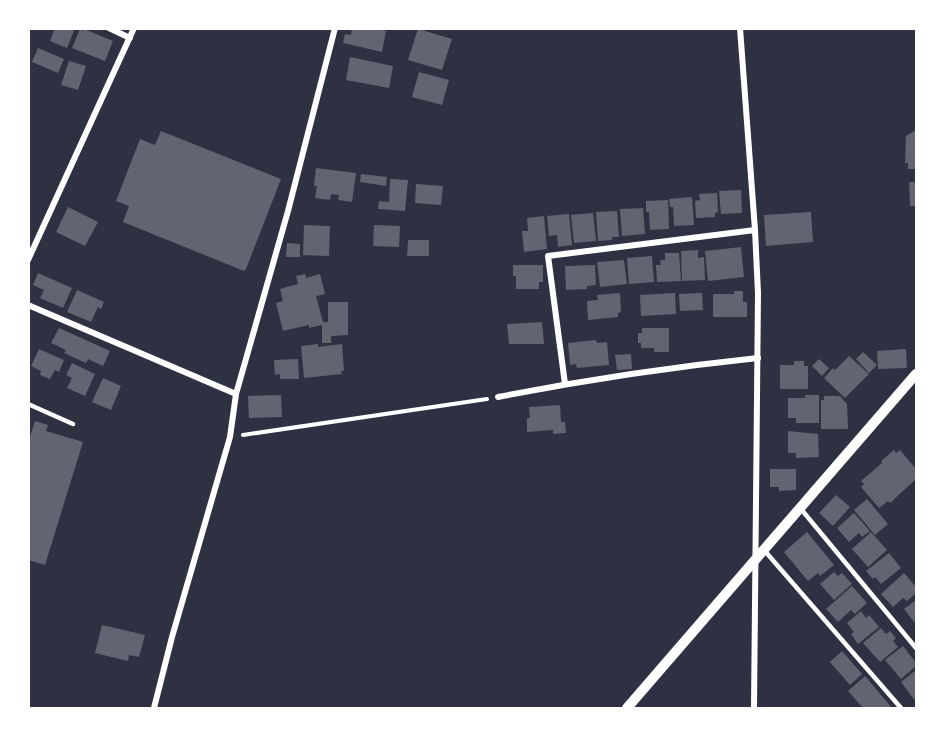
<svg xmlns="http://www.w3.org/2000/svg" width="945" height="737" font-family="Figtree,sans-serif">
<rect width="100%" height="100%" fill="#2d3142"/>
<g fill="#626471">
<path d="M55,28H75L67,48L50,41Z"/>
<path d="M352,28H376L386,31L382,52L343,43L345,34L351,35Z"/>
<path d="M80,29L83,31L84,29L113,41L105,61L72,48Z"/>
<path d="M418,29L452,39L442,70L408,60Z"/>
<path d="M38,48L64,59L58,73L32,62Z"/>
<path d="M350,57L393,66L389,88L346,80Z"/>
<path d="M69,61L86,66L78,90L61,85Z"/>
<path d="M419,72L449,80L442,105L412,97Z"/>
<path d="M916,130V169H908V163H905L906,136Z"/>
<path d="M161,131L281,179L246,269L244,271L123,222L129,206L116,201L140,139L155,145Z"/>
<path d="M316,168L356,173L352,202L338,200L339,195L331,194L330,200L315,198L317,186H314Z"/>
<path d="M361,174L387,177L386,186L360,182Z"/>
<path d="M390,179L408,180L405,211L378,209L379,201L389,202Z"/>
<path d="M909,182H916V206H910Z"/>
<path d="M416,184L443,186L441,205L415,203Z"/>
<path d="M741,190L742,213L721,214L719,191Z"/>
<path d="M717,193L718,212L715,213V217L696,218L695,201L700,200L699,194Z"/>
<path d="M692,197L694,225L674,226L673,207H670L669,199Z"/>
<path d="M668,200L669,229L650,230L649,212H646V201Z"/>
<path d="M68,207L98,222L85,246L56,232Z"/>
<path d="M643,208L645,234L622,236L620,209Z"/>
<path d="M617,211L619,237H612V240L598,241L596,212Z"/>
<path d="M811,212L813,242L766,246L764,215Z"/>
<path d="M593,213L596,241L574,243L571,215Z"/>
<path d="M569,214L572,245L558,247L557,235L549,236L547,216Z"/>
<path d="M544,216L547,249L524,252L522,231H528L527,218Z"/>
<path d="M304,225L330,226L329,256L303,255Z"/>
<path d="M374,225L400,226L399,247L373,246Z"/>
<path d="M408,240H429V256H407Z"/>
<path d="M287,243L300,244V257H286Z"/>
<path d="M741,247L744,277L708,281L705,251Z"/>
<path d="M698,250V258L704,257L705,280L682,281L681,251Z"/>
<path d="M665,253H679L681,281L657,282L656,265H661L660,260H665Z"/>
<path d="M652,256L654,282L629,284L627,258Z"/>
<path d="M624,260L627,284L600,287L597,262Z"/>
<path d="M513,265H543V282H539V289H516V276H513Z"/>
<path d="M595,265L596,285L587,286V289L566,290L565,266Z"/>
<path d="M38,273L72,288L63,308L40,298L44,290L33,285Z"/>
<path d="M305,274L306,278L320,274L325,294L316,296L323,322H328V302H348V335L331,336V343H322V325L309,328V325L283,331L276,303L283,301L280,289L298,284L296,276Z"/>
<path d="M77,290L104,302L101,309L98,307L91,322L67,312Z"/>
<path d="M734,291H743V302H747V317H713V294H734Z"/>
<path d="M620,293L621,312L618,313V317L588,320L587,301L598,300L597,295Z"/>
<path d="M675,293L676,314L641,316L640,295Z"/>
<path d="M702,293L703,310L680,311L679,294Z"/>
<path d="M542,322L544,344H509L507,324Z"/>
<path d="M59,328L110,351L103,366L88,359L86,363L64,353L66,350L51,343Z"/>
<path d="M642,328H669V352H654V348H641V343H638V333H642Z"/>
<path d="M596,340L597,343L607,342L609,365L577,368L576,364L570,365L568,343Z"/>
<path d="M318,344V347L342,344L344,371H341L342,374L304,378L301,346Z"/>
<path d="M39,349L64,360L59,372L55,370L50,379L40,375L41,371L31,366Z"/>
<path d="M906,349L907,368L878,369L877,351Z"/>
<path d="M863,352L877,365L869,373L856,359Z"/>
<path d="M631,354L632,369L617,370L615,355Z"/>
<path d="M849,356L869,374L845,398L824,378L833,368L835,370Z"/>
<path d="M298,359L299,379H280V374L275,375L274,360Z"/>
<path d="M819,359L829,368L822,376L812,366Z"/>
<path d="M794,361H804V366H808V389H780V365H794Z"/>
<path d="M72,363L95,374L85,396L67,388L72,378L66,375Z"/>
<path d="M103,378L121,386L111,410L92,402Z"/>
<path d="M281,395L282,417L249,418L248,396Z"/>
<path d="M805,395H819V423H796V418H788V398H805Z"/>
<path d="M824,396H840L847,404L848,429H821V400H824Z"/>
<path d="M560,405L561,422H565L566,433L553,434V430L527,432V418H530L529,407Z"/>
<path d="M35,421L48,425L46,431L83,442L45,565L28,560V443Z"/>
<path d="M788,431L818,434L819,457L796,458V453H788Z"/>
<path d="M894,450L896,453L900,450L916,469V479L890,503L888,501L879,508L861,487L864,484L861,481L882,463L881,461Z"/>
<path d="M770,469H796V490L779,491V487H770Z"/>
<path d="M836,495L850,507L833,526L819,513Z"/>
<path d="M867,499L888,524L875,535L854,510Z"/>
<path d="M854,513L870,531L862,537L859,533L849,542L837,528Z"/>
<path d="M807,532L834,565L820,576L818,573L808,581L784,552Z"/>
<path d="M871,532L887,550L868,567L852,549Z"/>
<path d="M889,553L901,568L881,584L875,577L873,579L866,571Z"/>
<path d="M834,572L838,576L842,573L852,584L834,600L820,584Z"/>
<path d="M904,573L916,587V593L907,601L903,598L893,607L881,594Z"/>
<path d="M852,586L867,603L855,614L851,610L838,622L826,609Z"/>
<path d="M916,600V620L914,622L904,609Z"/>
<path d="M861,611L866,618L869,615L879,627L858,644L851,634L854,632L847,623Z"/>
<path d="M102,625L145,635L139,657L129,655L128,661L95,653Z"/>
<path d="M881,628L886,634L890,631L896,638L893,641L898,647L880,662L863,643Z"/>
<path d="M903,646L916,663V666L901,679L885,660Z"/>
<path d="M842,651L862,674L850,685L830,662Z"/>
<path d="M916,670V702L901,682Z"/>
<path d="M865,676L892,708H863L848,691Z"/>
</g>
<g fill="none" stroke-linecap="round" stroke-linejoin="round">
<path stroke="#fff" stroke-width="4" d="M243,435L487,399"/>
<g stroke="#fff" stroke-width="4.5">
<path d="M28,404L73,424"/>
<path d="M801,509L916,648"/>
<path d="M764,550L901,708"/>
</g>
<g stroke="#fff" stroke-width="6">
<path d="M109,28L130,38"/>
<path d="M740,28L755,230L758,293L754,708"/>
<path d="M28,260L134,28"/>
<path d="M28,305L236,394"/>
<path d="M565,384L548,256L755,230"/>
<path d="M498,397C585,380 671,367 758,358"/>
<path d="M154,708L172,637L230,437L236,394L288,211L335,28"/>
</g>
<path stroke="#fff" stroke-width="10" d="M627,708L916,374"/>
</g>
<rect width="945" height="737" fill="none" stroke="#ffffff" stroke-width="60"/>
</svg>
